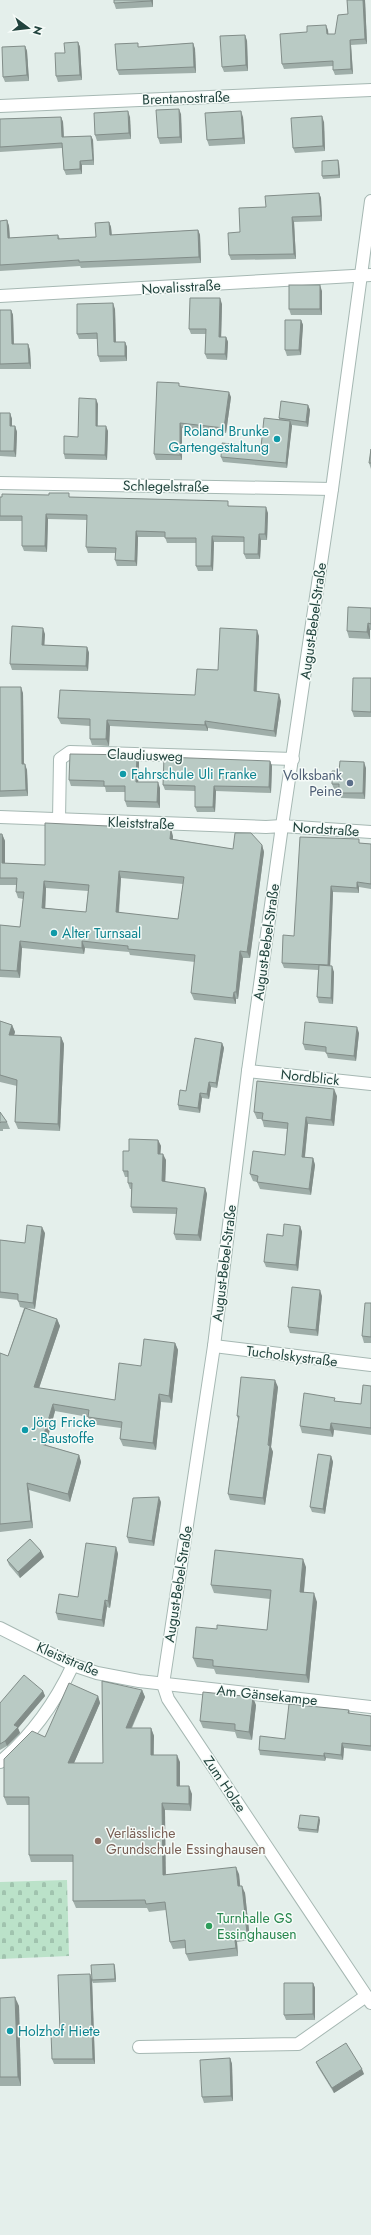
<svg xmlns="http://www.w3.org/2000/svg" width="371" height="2235" font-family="Jost,sans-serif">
<defs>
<pattern id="cemetery-stones" width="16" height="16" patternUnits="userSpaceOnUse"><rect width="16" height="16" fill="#bbe2c9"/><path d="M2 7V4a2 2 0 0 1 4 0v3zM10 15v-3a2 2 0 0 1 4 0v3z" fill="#a0c3ae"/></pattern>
</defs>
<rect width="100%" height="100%" fill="#e4efeb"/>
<path fill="url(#cemetery-stones)" d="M67,1880L69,1956L0,1959V1882Z"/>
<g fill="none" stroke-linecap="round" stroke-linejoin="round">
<g stroke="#a6b8b3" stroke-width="14">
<g id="minor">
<path d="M0,106L371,90"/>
<path d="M0,296L371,275"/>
<path d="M0,483L332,489"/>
<path d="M0,817L266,827L282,826L248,1071L214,1346L163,1684L168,1699L371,2003"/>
<path d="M59,820L60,759L70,752L293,759"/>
<path d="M248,1071L371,1084"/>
<path d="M214,1346L371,1365"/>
<path d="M0,1628L73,1665L97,1673L139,1681L371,1707"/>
<path d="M0,1762C33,1735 55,1703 73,1665"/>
<path d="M139,2047L298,2044L366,1996"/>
</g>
</g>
<g stroke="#a6b8b3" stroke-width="14">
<path id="tertiary" d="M371,201L332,489L282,826L371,832"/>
</g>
<use href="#minor" stroke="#fff" stroke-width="12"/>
<use href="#tertiary" stroke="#fff" stroke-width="12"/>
</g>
<g fill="#9faea9" fill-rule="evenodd">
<path d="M153,0V7L116,9L114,3Z"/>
<path d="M347,0H365L367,44L351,45L353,74L335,75L333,70V66L284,69L282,64L328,30V34H335L348,14Z"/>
<path d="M245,35L247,41L248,71L224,72L222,67Z"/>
<path d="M78,42L80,47L82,80L58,82L56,76L65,53Z"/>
<path d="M193,43L195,49L196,73L119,75L117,70L139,47Z"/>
<path d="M25,46L27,51L29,81L5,82L3,77Z"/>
<path d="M181,114L182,143L160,144L158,138Z"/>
<path d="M61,117L63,122L64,137L91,136L93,140L94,165H82V174L66,175L64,170L62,148L0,152V119Z"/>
<path d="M130,117L131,139L97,141L95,135Z"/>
<path d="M243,117L245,144L209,146L207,140Z"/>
<path d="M324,122L325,151L295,153L293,148Z"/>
<path d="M339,163L340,178L323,179L322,176Z"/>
<path d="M319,193L321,198L322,221L294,222L296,259L231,260L229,255L240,232L266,207Z"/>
<path d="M7,220L9,226L10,238L58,235L60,239L96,237L109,222L111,227L112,235L198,230L200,235L201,263L81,268L80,266L0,271V221Z"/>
<path d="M322,291V315H291L289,309Z"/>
<path d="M222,304L221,337H226L228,342L227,360L207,359L205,354L206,334H191L189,329Z"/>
<path d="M115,309L116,342H125L127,347V361L100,362L98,356V339H79L77,334Z"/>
<path d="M0,310H11L13,315L14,344H28L30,350L31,369H0Z"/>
<path d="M301,320L303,325L301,355L287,356L285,350Z"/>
<path d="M180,386L231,397L226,433L182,428V460H156L154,454Z"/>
<path d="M98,404V426L108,431L107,460L65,459L64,454L78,437Z"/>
<path d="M308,405L310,410L308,427L292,425L287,468L223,462L221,457L261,447L279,420V418Z"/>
<path d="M0,413H10L12,419V426H15L17,432L16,457L0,456Z"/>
<path d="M371,449V469L369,463Z"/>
<path d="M0,497H70L230,507L268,513L267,540H261L260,559H246L244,554V542H214L213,571H198L196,566V543H167L165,537H138L137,566H117L115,560L116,553H88L86,547L87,520L48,519L47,552L24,551L22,546V521H0Z"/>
<path d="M371,608V630H370V639L349,638L347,631Z"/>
<path d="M45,634L44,645L87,647L89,653L88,671L12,670L10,664Z"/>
<path d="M259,636L257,691L281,701L276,737L208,728V731L110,726L109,746L92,745L90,739V726L61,724L58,718L195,695L218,670Z"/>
<path d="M371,678V717H354L352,711Z"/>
<path d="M0,687L23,693L24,764L27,770L28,796L0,797Z"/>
<path d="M137,755L139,762L138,782L160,788V808L127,807L125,801V792H106L105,787L71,786L69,780Z"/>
<path d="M270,761L272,766L271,793L216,791L215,812H197L195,807V791L165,790L163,785Z"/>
<path d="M366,768L365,799L341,798L339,793V789H334L332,784L339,771Z"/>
<path d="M0,834H2L5,841V863L45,865L173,836V839L233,849L262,845L264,852L250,958H243L238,999H236V1004L194,1000L191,993L195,962L130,955L129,952L85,948L84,954L22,948L20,978L0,977V925L20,927L23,899L18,898L16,892V885H0ZM121,878L183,884L178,919L119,913ZM46,888L88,891L86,912L45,908Z"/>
<path d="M360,843L371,844V889L359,887V893L333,892L330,966L334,972L333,1004L319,1003L317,997L318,970L284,968L282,963L294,936Z"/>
<path d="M0,1021L12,1025L15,1032L14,1035L61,1037L64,1044L60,1131L18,1129L15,1122L17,1086L0,1082Z"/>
<path d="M359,1033L356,1061L328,1058L326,1052L305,1050L303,1044Z"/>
<path d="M222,1043L224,1048L217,1088L211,1087L209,1099L202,1098L200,1113L179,1110L178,1105L186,1091Z"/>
<path d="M337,1096L334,1126L308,1124L305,1157L313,1158L315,1165L311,1195L260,1189L257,1182L253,1181L250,1174L285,1155L287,1129L264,1127L262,1119H257L254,1112Z"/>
<path d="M0,1112L7,1122L10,1129H3V1131H0Z"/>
<path d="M158,1140L161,1146L160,1154L166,1160L165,1182L205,1188L207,1194L201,1241L176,1240L174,1234L177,1214L133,1213L131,1207V1189H130L128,1183V1177H125L123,1171L129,1151Z"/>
<path d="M300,1226L302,1232L298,1271L266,1267L264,1262L283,1236Z"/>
<path d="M45,1233L35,1309L25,1308L57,1319L60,1326L39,1388L115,1400L141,1366L175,1343L178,1350L172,1403L161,1402L156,1450L123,1446L120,1439L121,1428L90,1424L88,1417L55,1411L46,1445L79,1455L81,1462L70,1502L29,1490L33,1528L0,1532V1353L8,1356L24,1308L20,1307L18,1300L0,1298V1240L25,1243Z"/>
<path d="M322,1296L318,1336L290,1333L288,1327Z"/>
<path d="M371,1303V1343H364L362,1336Z"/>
<path d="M371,1386V1435L334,1430L333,1437L302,1433L300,1426L336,1401L361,1404Z"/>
<path d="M278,1387L271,1447L273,1452L265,1505L230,1500L228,1494L238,1419L237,1416Z"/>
<path d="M331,1456L333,1462L325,1514L312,1512L310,1507Z"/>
<path d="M161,1502L154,1546L129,1543L127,1537Z"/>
<path d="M116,1547L118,1554L110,1608L107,1607L104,1627L58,1620L56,1613L78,1597Z"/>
<path d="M41,1551L44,1557L20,1578L9,1565L7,1560Z"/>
<path d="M306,1567L304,1592L317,1602L309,1683L216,1674L214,1669L197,1667L193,1658L217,1629L267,1630L270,1599L214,1593L211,1585Z"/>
<path d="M142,1690L145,1697L132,1728H151L154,1736V1755L180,1762V1786L192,1794L191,1811L165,1810V1875L239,1874L240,1886L245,1893L250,1940L237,1942L238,1956L189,1961L186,1954V1948L173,1949L170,1942L166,1910L149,1912L147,1908H76L73,1901V1862H31L29,1855V1805H7L4,1797L98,1696L100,1703L74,1763H103Z"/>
<path d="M43,1691L45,1696L18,1728L20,1733L7,1746L0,1750V1703Z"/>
<path d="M256,1705L252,1740L237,1738L235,1732L203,1728L200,1721Z"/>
<path d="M349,1710L350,1714L371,1716V1751L344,1748L343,1760L326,1758L325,1761L260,1755L259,1750L285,1739Z"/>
<path d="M320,1820L318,1833L299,1831L298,1828Z"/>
<path d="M114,1964L115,1967L116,1982L93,1983L92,1981L95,2064H54L52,2059L60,2033L92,1978Z"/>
<path d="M313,1983L315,1988V2020H286L284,2015Z"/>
<path d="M0,1998L19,2006L21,2086H0Z"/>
<path d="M230,2058L232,2064L233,2101L204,2103L202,2097Z"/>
<path d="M316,2062L364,2074L334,2093L318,2067Z"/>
</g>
<g fill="#828d89">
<path d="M151,0H153V7L151,1Z"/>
<path d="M363,0H365L367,44L365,39Z"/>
<path d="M326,25L328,30L329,39L327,34Z"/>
<path d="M245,35L247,41L248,71L246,65Z"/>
<path d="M350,40L351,45L353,74L351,69Z"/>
<path d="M78,42L80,47L82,80L80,75Z"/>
<path d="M193,43L195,49L196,73L194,67Z"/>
<path d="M25,46L27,51L29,81L27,75Z"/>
<path d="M179,109L181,114L182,143L180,137Z"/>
<path d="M128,111L130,117L131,139L129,133Z"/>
<path d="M241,111L243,117L245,144L243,138Z"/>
<path d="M322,116L324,122L325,151L323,146Z"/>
<path d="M61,117L63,122L64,142L62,137Z"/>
<path d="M91,136L93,140L94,165L93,160Z"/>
<path d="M338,160L339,163L340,178L339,175Z"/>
<path d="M80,161L82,165V174L80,169Z"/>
<path d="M319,193L321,198L322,221L321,216Z"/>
<path d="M292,217L294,222L296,259L294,254Z"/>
<path d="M7,220L9,226L10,243L8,238Z"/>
<path d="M109,222L111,227L112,240L110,235Z"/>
<path d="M198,230L200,235L201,263L199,257Z"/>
<path d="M320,285L322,291V315L320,309Z"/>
<path d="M220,298L222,304L221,342L219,337Z"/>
<path d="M113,303L115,309L116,348L114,342Z"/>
<path d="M11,310L13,315L14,350L12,344Z"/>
<path d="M301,320L303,325L301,355L299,350Z"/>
<path d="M226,337L228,342L227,360L225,354Z"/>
<path d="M125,342L127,347V361L125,356Z"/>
<path d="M28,344L30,350L31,369L29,363Z"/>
<path d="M229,392L231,397L226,433L224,428Z"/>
<path d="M96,399L98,404L97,431L96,426Z"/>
<path d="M308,405L310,410L308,427L306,422Z"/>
<path d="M10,413L12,419V432L10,426Z"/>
<path d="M290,421L292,426L287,468L286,463Z"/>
<path d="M180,423L182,428V460L180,455Z"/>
<path d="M15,426L17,432L16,457L14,451Z"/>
<path d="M106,426L108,431L107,460L105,455Z"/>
<path d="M266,507L268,513L267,540L265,534Z"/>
<path d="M46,514L48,519L47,552L45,546Z"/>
<path d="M136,531L138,537L137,566L135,561Z"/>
<path d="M259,534L261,540L260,559L258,554Z"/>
<path d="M212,536L214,542L213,571L211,566Z"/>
<path d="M368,623L370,630V639L367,632Z"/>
<path d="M43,628L45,634L44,651L42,645Z"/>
<path d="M257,630L259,636L256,697L254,691Z"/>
<path d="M87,647L89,653L88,671L86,666Z"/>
<path d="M21,687L23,693L24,770L22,764Z"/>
<path d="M279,694L281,701L276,737L274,731Z"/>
<path d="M107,720L110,726L109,746L106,739Z"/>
<path d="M205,721L208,728V731L205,725Z"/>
<path d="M137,755L139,762L138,788L136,782Z"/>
<path d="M270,761L272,766L271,793L269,787Z"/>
<path d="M364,762L366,768L365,799L363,793Z"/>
<path d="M25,764L27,770L28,796L26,790Z"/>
<path d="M158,782L160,788V808L157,802Z"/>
<path d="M214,786L216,791L215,812L213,807Z"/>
<path d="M171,829L173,836L172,845L170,839Z"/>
<path d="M2,834L5,841V870L2,863Z"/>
<path d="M262,845L264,852L250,958L247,952Z"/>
<path d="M119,871L121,878L118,919L116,912Z"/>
<path d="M44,881L46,888L45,914L42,908Z"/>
<path d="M357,882L359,887V893L357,888Z"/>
<path d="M331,886L333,892L330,970L328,965Z"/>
<path d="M20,941L22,948L20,978L17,971Z"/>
<path d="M82,941L85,948L84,954L82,948Z"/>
<path d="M240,951L243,958L238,999L236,992Z"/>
<path d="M332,966L334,972L333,1004L331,998Z"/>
<path d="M234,992L236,999V1004L233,998Z"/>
<path d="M12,1025L15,1032L12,1042L9,1035Z"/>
<path d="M357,1027L359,1033L356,1061L354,1056Z"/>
<path d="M61,1037L64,1044L60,1131L58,1124Z"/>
<path d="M222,1043L224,1048L217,1088L216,1083Z"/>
<path d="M209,1082L211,1087L209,1099L207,1094Z"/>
<path d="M334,1089L337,1096L334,1126L331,1120Z"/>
<path d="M200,1093L202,1098L200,1113L198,1108Z"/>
<path d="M306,1117L308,1124L304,1164L302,1157Z"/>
<path d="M158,1140L161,1146L160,1160L158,1154Z"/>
<path d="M163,1154L166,1160L165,1188L162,1181Z"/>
<path d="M313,1158L315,1165L311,1195L309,1189Z"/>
<path d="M205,1188L207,1194L201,1241L198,1235Z"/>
<path d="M300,1226L302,1232L298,1271L296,1265Z"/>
<path d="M42,1227L45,1233L35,1309L33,1303Z"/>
<path d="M320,1290L322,1296L318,1336L316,1330Z"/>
<path d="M57,1319L60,1326L37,1394L34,1387Z"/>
<path d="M175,1343L178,1350L172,1403L169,1396Z"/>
<path d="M275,1380L278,1387L271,1447L273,1452L265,1505L263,1498Z"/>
<path d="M159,1394L161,1402L156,1450L153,1443Z"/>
<path d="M53,1404L55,1411L44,1451L41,1444Z"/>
<path d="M331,1423L334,1430L333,1437L330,1430Z"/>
<path d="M79,1455L81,1462L70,1502L68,1494Z"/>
<path d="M331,1456L333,1462L325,1514L323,1509Z"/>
<path d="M27,1483L29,1490L33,1528L31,1521Z"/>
<path d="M159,1497L161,1502L154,1546L152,1541Z"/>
<path d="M116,1547L118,1554L110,1608L108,1601Z"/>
<path d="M41,1551L44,1557L20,1578L18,1572Z"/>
<path d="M303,1559L306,1567L303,1600L300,1592Z"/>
<path d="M314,1593L317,1602L309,1683L306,1675Z"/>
<path d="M105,1600L107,1607L104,1627L102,1620Z"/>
<path d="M142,1690L145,1697L128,1735L126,1728Z"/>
<path d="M43,1691L45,1696L18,1728L20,1733L7,1746L5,1741L14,1725Z"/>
<path d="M98,1696L100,1703L71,1770L68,1763Z"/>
<path d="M253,1697L256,1705L252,1740L249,1732Z"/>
<path d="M151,1728L154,1736L153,1762L151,1755Z"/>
<path d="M342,1743L344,1748L343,1760L341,1755Z"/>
<path d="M324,1753L326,1758L325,1761L324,1756Z"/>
<path d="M177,1755L180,1762V1793L177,1786Z"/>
<path d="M189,1786L192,1794L191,1811L189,1804Z"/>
<path d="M162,1803L165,1810L166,1882L163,1875Z"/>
<path d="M319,1817L320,1820L318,1833L317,1830Z"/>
<path d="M236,1867L239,1874L241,1894L238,1886Z"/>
<path d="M242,1886L245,1893L250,1940L247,1933Z"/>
<path d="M234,1934L237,1942L238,1956L236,1948Z"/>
<path d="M114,1964L115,1967L116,1982L115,1979Z"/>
<path d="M90,1974L92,1979L95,2064L93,2059Z"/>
<path d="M313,1983L315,1988V2020L313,2014Z"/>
<path d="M15,1997L19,2006L21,2086L18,2077Z"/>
<path d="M230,2058L232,2064L233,2101L231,2096Z"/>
<path d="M362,2069L364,2074L334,2093L332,2088Z"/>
</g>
<g fill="#b9cac4" stroke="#828d89" fill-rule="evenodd">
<path d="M114,0H151V1L114,3Z"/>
<path d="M347,0H363L365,39L350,40L351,69L333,70V61L282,64L280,34L307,32V26L326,25L327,34H335L338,15L348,14Z"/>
<path d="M245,35L246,65L222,67L220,36Z"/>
<path d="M78,42L80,75L56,76L55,53H65L64,43Z"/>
<path d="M138,43V47L193,43L194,67L117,70L115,44Z"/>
<path d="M25,46L27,75L3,77L2,47Z"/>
<path d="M179,109L180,137L158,138L156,110Z"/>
<path d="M128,111L129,133L95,135L94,113Z"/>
<path d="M241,111L243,138L207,140L205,113Z"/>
<path d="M322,116L323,146L293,148L291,118Z"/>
<path d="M61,117L62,137L91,136L93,160L80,161V169L64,170L62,143L0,147V119Z"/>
<path d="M338,160L339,175L322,176V161Z"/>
<path d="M319,193L321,216L292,217L294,254L229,255L228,233L240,232L239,208L266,207L265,196Z"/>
<path d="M7,220L8,238L58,235V239L96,237L95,223L109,222L110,235L198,230L199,257L79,262V260L0,265V221Z"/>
<rect x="289" y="285" width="31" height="24"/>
<path d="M190,298H220L219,337H226L225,354H205L206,329H189Z"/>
<path d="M113,303L114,342H125V356H98L97,333L77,334V304Z"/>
<path d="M0,310H11L12,344H28L29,363L0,364Z"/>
<path d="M285,320H301L299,350H285Z"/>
<path d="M157,382L179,383V386L229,392L224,428L180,423V455L154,454Z"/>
<path d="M79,398L96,399V426H106L105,455L64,454V436L78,437Z"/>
<path d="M281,401L308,405L306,422L279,418Z"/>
<path d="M0,413H10V426H15L14,451H0Z"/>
<path d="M264,418L290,421L286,463L221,457L222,443L261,447Z"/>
<path d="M371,449V463H369Z"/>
<path d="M49,493H69V497L228,501V506L266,507L265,534H259L258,554H244V537L212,536L211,566H196V538H165V532L136,531L135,561L115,560L116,548L86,547L87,515L46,514L45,546H22V516H0V497H2V494L49,495Z"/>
<path d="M348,607L371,608V624L368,623L367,632L347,631Z"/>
<path d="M12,626L43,628L42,645L87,647L86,666L10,664Z"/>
<path d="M220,628L257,630L254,691L279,694L274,731L205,721V725L107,720L106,739H90V719L58,718L60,690L195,695L197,669L218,670Z"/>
<path d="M353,678H371V712L352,711Z"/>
<path d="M0,687H21L22,764H25L26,790L0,791Z"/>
<path d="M70,754L137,755L136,782H158L157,802L125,801V786H104V781L69,780Z"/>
<path d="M164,757L270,761L269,787L214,786L213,807H195V786L163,785Z"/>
<path d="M340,761L364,762L363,793H339V784H332V771H339Z"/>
<path d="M45,823L171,829L170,839L233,849L235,833H251L262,845L247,952L240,951L236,992H234L233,998L191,993L195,955L128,949V946L82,941V948L20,941L17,971L0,970V925L20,927L24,892H16L17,878H0V834H2V863L45,865ZM119,871L184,877L178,919L116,912ZM44,881L89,885L86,912L42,908Z"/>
<path d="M300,837L359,839V843L371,844V884L357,882V888L331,886L328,965L282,963L283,935L294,936Z"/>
<path d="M319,965L332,966L331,998L317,997Z"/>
<path d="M0,1021L12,1025L9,1035L61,1037L58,1124L15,1122L17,1080L0,1075Z"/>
<path d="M305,1022L357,1027L354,1056L326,1053V1047L303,1044Z"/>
<path d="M195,1038L222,1043L216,1083L209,1082L207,1094L200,1093L198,1108L178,1105L180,1090L186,1091Z"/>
<path d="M257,1081L334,1089L331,1120L306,1117L302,1157L313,1158L309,1189L257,1182L258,1176L250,1174L253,1151L285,1155L288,1123L262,1120L263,1113L254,1112Z"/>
<path d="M0,1112L7,1122H1L0,1123Z"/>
<path d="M129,1139L158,1140V1154H163L162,1181L205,1188L198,1235L174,1234L177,1208L131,1207L132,1183H128V1171H123V1151H129Z"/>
<path d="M284,1224L300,1226L296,1265L264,1262L267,1234L283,1236Z"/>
<path d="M27,1225L42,1227L33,1303L18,1301V1294L0,1292V1240L25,1243Z"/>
<path d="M292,1287L320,1290L316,1330L288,1327Z"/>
<path d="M365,1303H371V1337L362,1336Z"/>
<path d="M25,1308L57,1319L34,1387L115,1400L119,1363L141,1366L144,1339L175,1343L169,1396L159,1394L153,1443L120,1439L122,1422L88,1417L89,1410L53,1404L41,1444L79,1455L68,1494L27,1483L31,1521L0,1524V1353L8,1356Z"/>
<path d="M241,1377L275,1380L268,1445L270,1446L263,1498L228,1494L239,1416H237Z"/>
<path d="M363,1385L371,1386V1428L331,1423L330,1430L300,1426L304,1393L335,1398L334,1401L361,1404Z"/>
<path d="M318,1454L331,1456L323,1509L310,1507Z"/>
<path d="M159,1497L152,1541L127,1537L133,1498Z"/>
<path d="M30,1539L41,1551L18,1572L7,1560Z"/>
<path d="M86,1543L116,1547L108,1601L105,1600L102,1620L56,1613L59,1594L78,1597Z"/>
<path d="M215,1550L303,1559L300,1592L314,1593L306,1675L213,1666V1660L193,1658L196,1627L217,1629V1625L267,1630L271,1590L211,1585Z"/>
<path d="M24,1675L43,1691L14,1725L18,1727L5,1741L0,1744V1703Z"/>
<path d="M102,1681L142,1690L126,1728H151V1755H177V1786H189V1804L162,1803L163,1875L236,1867L238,1886H242L247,1933L234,1934L236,1948L186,1954L185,1940L170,1942L165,1902L146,1904L145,1900L73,1901V1855H29V1797H4V1759L32,1731L45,1737L69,1683L98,1696L68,1763H103Z"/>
<path d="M203,1692L253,1697L249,1732L235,1730V1724L200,1721Z"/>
<path d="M289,1704L349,1710L348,1713L371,1716V1746L342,1743L341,1755L324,1753V1756L259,1750L260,1736L285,1739Z"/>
<path d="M300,1815L319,1817L317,1830L298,1828Z"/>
<path d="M114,1964L115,1979L92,1980L91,1965Z"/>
<path d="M90,1974L93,2059H52L51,2033H60L58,1975Z"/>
<path d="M284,1983H313V2014L284,2015Z"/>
<path d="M15,1997L18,2077H0V1998Z"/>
<path d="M346,2043L362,2069L332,2088L316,2062Z"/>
<path d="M230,2058L231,2096L202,2097L200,2060Z"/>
</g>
<g fill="#0f9aa8" stroke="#f5fbf8" stroke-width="1.5">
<circle cx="277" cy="439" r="4"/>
<circle cx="123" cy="774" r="4"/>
<circle cx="54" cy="933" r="4"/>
<circle cx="25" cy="1430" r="4"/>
<circle cx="10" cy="2031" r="4"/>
</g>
<circle fill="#5c6f8a" stroke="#f5fbf8" stroke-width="1.5" cx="350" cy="783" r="4"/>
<circle fill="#8d6e63" stroke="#f5fbf8" stroke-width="1.5" cx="98" cy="1841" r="4"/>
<circle fill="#2e9e5b" stroke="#f5fbf8" stroke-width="1.5" cx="209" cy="1926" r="4"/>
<g text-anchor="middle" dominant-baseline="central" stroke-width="3" stroke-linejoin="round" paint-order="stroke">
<g font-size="14" fill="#21433d" stroke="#f5fbf8">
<text transform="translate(186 98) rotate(-2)">Brentanostraße</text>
<text transform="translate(181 287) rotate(-3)">Novalisstraße</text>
<text transform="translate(166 486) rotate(1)">Schlegelstraße</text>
<text transform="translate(313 621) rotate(-82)">August-Bebel-Straße</text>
<text transform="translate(145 755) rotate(2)">Claudiusweg</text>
<text transform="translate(141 823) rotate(2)">Kleiststraße</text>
<text transform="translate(326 829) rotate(4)">Nordstraße</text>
<text transform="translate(266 942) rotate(-82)">August-Bebel-Straße</text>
<text transform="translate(310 1077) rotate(6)">Nordblick</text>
<text transform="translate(224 1263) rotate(-83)">August-Bebel-Straße</text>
<text transform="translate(292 1356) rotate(7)">Tucholskystraße</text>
<text transform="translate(178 1584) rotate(-81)">August-Bebel-Straße</text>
<text transform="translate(68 1659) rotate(23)">Kleiststraße</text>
<text transform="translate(267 1695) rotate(6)">Am Gänsekampe</text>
<text transform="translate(225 1784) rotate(56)">Zum Holze</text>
</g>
<g font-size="14" fill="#0d838f" stroke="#f5fbf8" text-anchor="start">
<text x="269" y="431" text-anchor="end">Roland Brunke<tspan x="269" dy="16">Gartengestaltung</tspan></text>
<text x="131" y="774">Fahrschule Uli Franke</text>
<text x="62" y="933">Alter Turnsaal</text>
<text x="33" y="1422">Jörg Fricke<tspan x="33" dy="16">- Baustoffe</tspan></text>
<text x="18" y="2031">Holzhof Hiete</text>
</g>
<g font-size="14" fill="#4e5e75" stroke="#f5fbf8" text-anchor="end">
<text x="342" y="775">Volksbank<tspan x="342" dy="16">Peine</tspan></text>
</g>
<g font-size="14" fill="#785e54" stroke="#f5fbf8" text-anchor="start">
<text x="106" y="1833">Verlässliche<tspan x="106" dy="16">Grundschule Essinghausen</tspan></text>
</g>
<g font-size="14" fill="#27864d" stroke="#f5fbf8" text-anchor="start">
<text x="217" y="1918">Turnhalle GS<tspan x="217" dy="16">Essinghausen</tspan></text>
</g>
</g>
<g transform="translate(28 28) rotate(105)" stroke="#f5fbf8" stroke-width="3" paint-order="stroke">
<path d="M0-3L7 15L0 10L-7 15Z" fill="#21433d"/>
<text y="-6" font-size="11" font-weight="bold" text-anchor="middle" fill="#21433d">N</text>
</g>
</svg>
